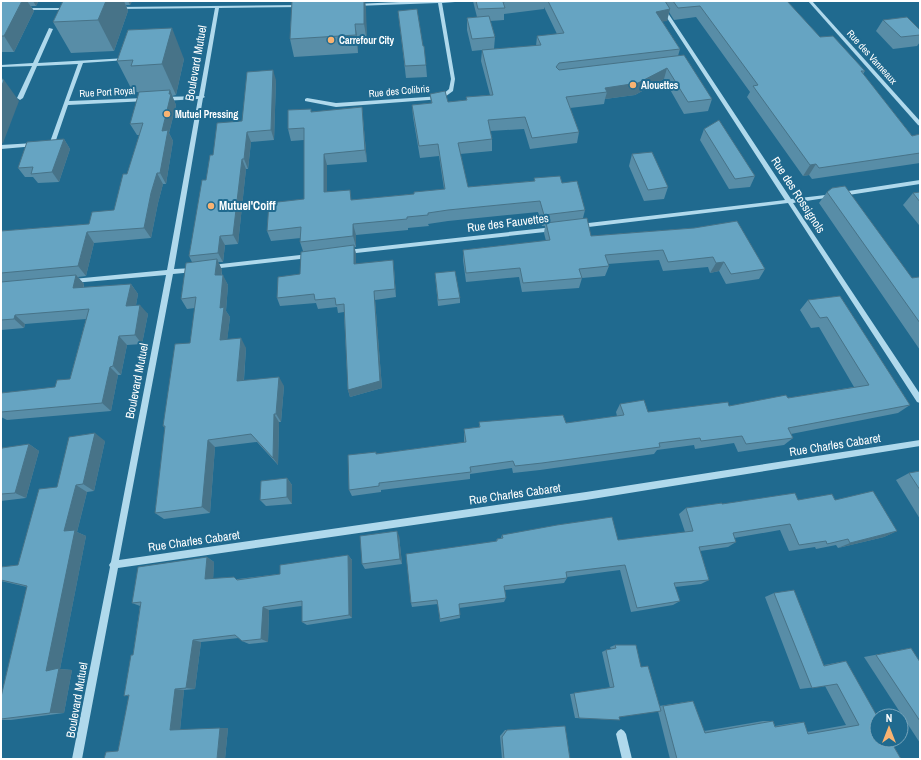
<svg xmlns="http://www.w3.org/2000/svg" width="921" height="760" font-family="'Archivo Narrow',sans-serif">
<rect width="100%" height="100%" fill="#206a8f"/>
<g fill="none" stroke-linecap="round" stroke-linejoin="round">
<g fill="#b0d9ec" fill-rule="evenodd">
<path d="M422,1H457L455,2L442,3L455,79L453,91L442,99L336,107L305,101V99L307,98L336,103L441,96L449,89L451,79L438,3L355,6L353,5L355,4Z"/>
<path d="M656,1H660L791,199L834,194V196L832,197L793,203L920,394V403L917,402L788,203L580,228H578L577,226L580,224L785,200Z"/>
<path d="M808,1H812L920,121V126L918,125Z"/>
<path d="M301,5L303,6V7L219,8L204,96L205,97L203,98L174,269L194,268L197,270L194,272L173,274L119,560L586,492L920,440V446L586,500L118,568L82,759H72L110,567L109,565L111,562L166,275L73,283L70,281L73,279L167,270L198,99L163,101L160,99L163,97L199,96L215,8L117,9L115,8L117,7Z"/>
<path d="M21,8H69L71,9L69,10H23L21,9Z"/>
<path d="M49,28L53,29L38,63L127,58L129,59L127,60L83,63L69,101L145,98L148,100L147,101L68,105L55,143L52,145H44V143L50,142L78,64L37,66L23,98L20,100L17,98L32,66L1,67V65L33,63Z"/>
<path d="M34,143L37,145L36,146L1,149V145Z"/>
<path d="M920,180V184L842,196L839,194L842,192Z"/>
<path d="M554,227L557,229L554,231L347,254L344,252L347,250Z"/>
<path d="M309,254L312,256L309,258L212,269L209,267L212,265Z"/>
<path d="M621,729L624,731L626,734L632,759H622L616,734L618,731Z"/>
</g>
</g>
<g fill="#588da7" fill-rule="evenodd">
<path d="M1,1H132L130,5H126L128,11L114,51L71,53L53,22L63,2H38L36,6H31L34,11L14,52H1Z"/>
<path d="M292,1H365L367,42H358V53L294,57L290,39Z"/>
<path d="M473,1H787L820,37L865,71L863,74L912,136L920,134V163L812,179L809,175L803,176L747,97L750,92L696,17L674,20L669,12L667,21H662L680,49L678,56L712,99L708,111L684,114L664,79L635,95L605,99L604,104L570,108L579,132L577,143L530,149L524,129L490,131L492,139V151L460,154L468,187L534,181V178L562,183L585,210L583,218L591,236L694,228L765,269L759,279L726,284L719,271L710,273L708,267L663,271L659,260L608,264L609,266L605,276L582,278L579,288L522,292L519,277L466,282L463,260V250L546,241L544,233L545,226H542L538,212L448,221L428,224L429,226L408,228V230L356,235V247H354L356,254V264L394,269L396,297L375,300L382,388L350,397L348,390L344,312L338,313L337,307L318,309L316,303L280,306L277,298L300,274L303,251L300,242L301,238L271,241L267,231L304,199V140L291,141L288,129L312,112L362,107L363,119L367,162L327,165V192L352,200L414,194L444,189L439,156L420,158L413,117L412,105L431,103L430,94L448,102L466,100V97L490,95L481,61L482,50L472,51L467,30V18L477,17ZM544,7L557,34L537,36L536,46L494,49L495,37L490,21L504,20V14L544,9Z"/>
<path d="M398,11L423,46L426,65L427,77L406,78Z"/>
<path d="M883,20L920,30V42L917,46L893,49L876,31Z"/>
<path d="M128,30L184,59L176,95L172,96L176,105L169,133L173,141L166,184H163L158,203L151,238L94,243L86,276L78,277L84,284V288L131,284L138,294L136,305L148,314L142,344L127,345L121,375H118L111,411L7,420L1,417V412L55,387L70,379L86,319L25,324L24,328L1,330V231L89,224L114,210L127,174L140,135H137L130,124L144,92H133L117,61Z"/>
<path d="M276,80L274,140L251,142L248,169H246L238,244L225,245L223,262H218L222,270V275L228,285L226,311L230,317L227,340L246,348L244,380L284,386L281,422H279L278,465L257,442L215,447L210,513L164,519L155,513L165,428L163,426L190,343L195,308L187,309L181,299L192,262L189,256L206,180L213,155Z"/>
<path d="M704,129L755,176L750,187L729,189L700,140Z"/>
<path d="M64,139L70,149L59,182L38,183L33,177H25L18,168Z"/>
<path d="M632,154L668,187L664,199L644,201L629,166Z"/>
<path d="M827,192L912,278H920V350L819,203Z"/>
<path d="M920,192V224L919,225L903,205L913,193Z"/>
<path d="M435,273L460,298V303L438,306Z"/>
<path d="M840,296L910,405L898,413L791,434L793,438L784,445L738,452L734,443L695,449L694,445L657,450L654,454L540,470L513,473L512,468L470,474V479L381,490V492L352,496L349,490L377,454L464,442V429L479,427V422L566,423L617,416L616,412L620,404L648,412L729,406L788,398L854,387L819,327L811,328L800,310L808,300Z"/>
<path d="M105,441L94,491L87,492L77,532L86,536L60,669L72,670L64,713L11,720H1V697L27,587L1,581V567L18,565L57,487Z"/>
<path d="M29,444L39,451L26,498L1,501V451Z"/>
<path d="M920,471V519L896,480L909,473Z"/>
<path d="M287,478L292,485V504L266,506L260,500Z"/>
<path d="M798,500H835L897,531L884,537L838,548L836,545L816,549L815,547L789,551L780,530L734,538L736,542L728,547L700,551L709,580L701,584L675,587L680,601L673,605L631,612L620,570L567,577V578L564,583L505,590L506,598L504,602L459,608L460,618L440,622L438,604L412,607L411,603L496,541L497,539L501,538L502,535L618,540L685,532L679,514L686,508L722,504Z"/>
<path d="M399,536L402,564L365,569L362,564Z"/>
<path d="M348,555L352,560V618L307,625L302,622V606L269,610L268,642L249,644L242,641L239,638L201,642L195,689L184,690L180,730L228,728L225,759H104L118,751L129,696H124L133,655L140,606L132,603L207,557L214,562L213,579H238L280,574Z"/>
<path d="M774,593L824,665L846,661L901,759H670L658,711L619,717L620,720L575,718L570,694L610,688L602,652L606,650L611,649L610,647L615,645L641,667L659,706L693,701L704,731L763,721H773L775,726L793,723L804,722L807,732L846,725L825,686L800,689L765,597Z"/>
<path d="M911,648L920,665V743L864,657Z"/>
<path d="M560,726H565L570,759H502L500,736L505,730Z"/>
</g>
<g fill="#477388">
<path d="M22,1H27L34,11L14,52L4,36Z"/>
<path d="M33,1H38V2L36,6Z"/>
<path d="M106,1H124L128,11L114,51L98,20Z"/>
<path d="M128,1H132L130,5Z"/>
<path d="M364,1H365L366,8L367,42L364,24Z"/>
<path d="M670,9L667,21L653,23L656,12Z"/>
<path d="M355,24L358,42V53L356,35Z"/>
<path d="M172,28L184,59L176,95L162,64Z"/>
<path d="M667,68L664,79L635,95L605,99L607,92L605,88Z"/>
<path d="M273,70L276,80L274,140L271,130Z"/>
<path d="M4,80L19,101L3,143L1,144V88Z"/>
<path d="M170,90L176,105L169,133L173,141L166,184L160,173L162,131Z"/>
<path d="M362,107L363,119L367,162L365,150Z"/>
<path d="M247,132L251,142L248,169L244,159Z"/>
<path d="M64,139L70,149L59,182L52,172Z"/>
<path d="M324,154L327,165V204L324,192Z"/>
<path d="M242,159L246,169L238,244L233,235Z"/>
<path d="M816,164L809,175L803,176L810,165Z"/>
<path d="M157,173L163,184L158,203L151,238L144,228L151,193Z"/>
<path d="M353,224L356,235V247L353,236Z"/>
<path d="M87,232L94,243L86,276L78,266Z"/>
<path d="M220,236L225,245L223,262L218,253Z"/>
<path d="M354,245L356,254V273L354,264Z"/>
<path d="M217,259L222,270L220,286L215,275Z"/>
<path d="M393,260L394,269L396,297L395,289Z"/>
<path d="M724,262L719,271L710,273L716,263Z"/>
<path d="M76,275L84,284L81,298L73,288Z"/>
<path d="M223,275L228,285L226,311L230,317L226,350L220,340V308Z"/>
<path d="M131,284L138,294L134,316L126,306Z"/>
<path d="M374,291L375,300L382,388L350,397L348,390Z"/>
<path d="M140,305L148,314L142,344L135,335Z"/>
<path d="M15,315L25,324L24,328L14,319Z"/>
<path d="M119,336L127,345L121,375L113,366Z"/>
<path d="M241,338L246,348L243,390L237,381Z"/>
<path d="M110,367L118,375L111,411L102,403Z"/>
<path d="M279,377L284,386L281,422L276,414Z"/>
<path d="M274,414L279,422L278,465L273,458Z"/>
<path d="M95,433L105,441L94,491L83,484Z"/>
<path d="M208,440L215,447L210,513L202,507Z"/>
<path d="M29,444L39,451L26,498L15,493Z"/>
<path d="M287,478L292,485V504L287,497Z"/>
<path d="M76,485L87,492L77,532L86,536L60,669L72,670L64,713H50L46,671L64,531Z"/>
<path d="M397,531L399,536L402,564L400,559Z"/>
<path d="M897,531L884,537L838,548L850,543Z"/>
<path d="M348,555L352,560V618L349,615Z"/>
<path d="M207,557L214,562L213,584L205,579Z"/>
<path d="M263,607L269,610L268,642L261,639Z"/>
<path d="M193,640L201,642L195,689L186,688Z"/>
<path d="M175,689L184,690L180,730H170Z"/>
<path d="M220,728H228L225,759H217Z"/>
</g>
<g fill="#66a4c2" stroke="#477388">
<path d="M1,1H22L4,36H1Z"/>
<path d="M63,1H106L98,20L53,22Z"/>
<path d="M292,1H364V24H355L356,35L290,39Z"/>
<path d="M476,1H508L503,2L505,8L478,9Z"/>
<path d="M548,1H665L670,9L656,12L680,49L559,63L556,67L559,70L684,55L712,99L688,102L667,68L638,83L605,88L607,92L566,97L579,132L532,138L525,117L488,120L492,139L458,143L468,187L535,181L534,178L560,176L562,183L577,181L585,210L544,215L540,201L448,210L428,213V215L407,217V219L353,224V236L300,242L301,227L267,231L269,203L304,199V128L288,129V110L311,109V112L362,107L365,150L324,154V192L350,190L351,200L414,194V192L445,189L438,144L419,146L412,105L432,103L430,94L445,91L448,102L467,100L466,97L493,95L482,50L541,45L537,36L564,33Z"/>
<path d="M673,1H787L820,37L833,36L865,71H861L912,136L920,134V153L819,168L816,164L810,165L753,86L758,85L700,6L678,8Z"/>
<path d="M417,9L423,46H424L426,65L405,66L398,11Z"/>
<path d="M489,16L495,37L472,39L467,18Z"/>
<path d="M907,17L920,30V35L901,37L883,20Z"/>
<path d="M172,28L162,64L131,66L133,60L117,61L128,30Z"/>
<path d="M273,70L271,130L247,132L244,159H242L233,235L220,236L218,253L189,256L202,180H206L210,155H213L217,123L242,121L247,72Z"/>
<path d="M1,78L4,80L1,88Z"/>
<path d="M170,90L169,94H171L162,131L168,130L160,173H157L151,193L144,228L87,232L78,266L1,273V231L89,224L92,212L114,210L123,174H127L143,123L130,124L139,92Z"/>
<path d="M719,120L755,176L735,179L704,129Z"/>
<path d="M64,139L52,172L31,174L33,167L18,168L27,142Z"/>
<path d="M652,152L668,187L648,190L632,154Z"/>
<path d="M845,186L912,278L919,277L920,278V323L827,192L832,188Z"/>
<path d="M920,192V202L913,193Z"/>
<path d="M587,218L591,236L694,228L737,221L765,269L731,274L724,262L716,263L713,257L668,262L663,250L605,255L609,266L579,269L582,278L523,283L520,268L466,273L463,250L550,240L546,223Z"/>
<path d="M354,245V264L393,260L395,289L374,291L380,381L348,390L344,304L336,305L335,298L315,300L314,294L277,298L278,277L300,274L301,252Z"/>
<path d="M217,259L215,275H223L220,308L224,307L220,340L241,338L237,381L279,377L276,414H274L273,458L251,434L208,440L202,507L155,513L165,426H163L175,344L190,343L196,297L181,299L186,263Z"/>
<path d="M455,271L460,298L438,300L435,273Z"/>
<path d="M76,275L73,288L131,284L126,306L140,305L135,335L119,336L113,366L110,367L102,403L1,412V393L55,387L57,380L70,379L89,309L15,315L14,319L1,320V282Z"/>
<path d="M840,296L910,405L788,428L793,438L746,444L742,436L701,441L700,438L659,443L660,447L542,463L515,466L513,461L470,467L471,472L379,483V486L349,490L348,455L376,452V454L466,442L464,429L480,427L479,422L563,415L566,423L624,415L620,404L644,400L648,412L728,402L729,406L786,395L788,398L869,385L827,317L820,318L808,300Z"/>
<path d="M95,433L83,484L76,485L64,531L75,530L46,671L59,668L50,713L1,719V697L27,586L1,580V567L18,565L39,489L57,487L69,437Z"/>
<path d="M29,444L15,493L1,494V451L2,448Z"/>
<path d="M920,471V490L909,473Z"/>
<path d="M287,478V497L260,500L261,481Z"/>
<path d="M873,491L897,531L850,543L848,539L827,544L826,541L799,545L790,524L733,533L736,542L699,547L709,580L674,583L680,601L637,608L625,565L566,572L567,578L504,586L506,598L459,604L460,615L440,619L437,600L411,603L406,554L497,541V539L503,538L502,535L557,525L612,517L618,540L693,531L686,508L722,503V504L795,493L798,500L832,494L835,500Z"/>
<path d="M397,531L400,559L362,564L360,536Z"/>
<path d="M348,555L349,615L302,622V601L263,607L261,639L242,641L235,635L193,640L186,688L175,689L170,730L220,728L217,759H104L106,752L118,751L129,695L124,696L131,655H133L141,602L132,603L138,567L207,557L205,579L234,577L237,580L280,574V565Z"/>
<path d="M794,590L824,666L846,661L877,716V740H890L901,759H677L663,706L693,701L705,733L773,721L775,727L804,722L808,734L859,725L837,684L812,688L774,593Z"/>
<path d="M615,645H636L641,667L648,666L661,711L619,717L620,720L579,718L574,693L614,687L606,650L616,648Z"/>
<path d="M911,648L920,662V721L876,655Z"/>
<path d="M565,726L570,759H504L502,737L507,730Z"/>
</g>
<g fill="#f9b371" stroke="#206a8f" stroke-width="1.5">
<circle cx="331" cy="40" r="4"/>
<circle cx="633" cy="85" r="4"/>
<circle cx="167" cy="114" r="4"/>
<circle cx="211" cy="206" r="4"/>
</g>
<g text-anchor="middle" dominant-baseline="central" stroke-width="4" stroke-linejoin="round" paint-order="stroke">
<g font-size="10" font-weight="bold" fill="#fff" stroke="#206a8f" text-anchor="start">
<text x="339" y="40">Carrefour City</text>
<text x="641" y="85">Alouettes</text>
<text x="175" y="114">Mutuel Pressing</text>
</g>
<g font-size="10" fill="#fff" stroke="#206a8f">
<text transform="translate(872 57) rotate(48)">Rue des Vanneaux</text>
<text transform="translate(399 91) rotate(-5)">Rue des Colibris</text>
<text transform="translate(107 92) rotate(-3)">Rue Port Royal</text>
</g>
<g font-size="12" fill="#fff" stroke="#206a8f">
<text transform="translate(196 63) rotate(-80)">Boulevard Mutuel</text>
<text transform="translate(798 195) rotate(57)">Rue des Rossignols</text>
<text transform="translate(508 223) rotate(-7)">Rue des Fauvettes</text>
<text transform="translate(137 381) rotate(-79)">Boulevard Mutuel</text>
<text transform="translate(835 445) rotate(-9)">Rue Charles Cabaret</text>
<text transform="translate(515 494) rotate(-8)">Rue Charles Cabaret</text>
<text transform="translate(194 541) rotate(-8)">Rue Charles Cabaret</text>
<text transform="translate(77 700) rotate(-80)">Boulevard Mutuel</text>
</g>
<g font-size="12" font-weight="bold" fill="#fff" stroke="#206a8f" text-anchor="start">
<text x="219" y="206">Mutuel'Coiff</text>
</g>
</g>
<rect width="921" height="760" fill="none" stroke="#ffffff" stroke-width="4"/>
<g transform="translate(889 728)"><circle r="19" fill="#206a8f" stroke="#79a6bc"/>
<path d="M0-3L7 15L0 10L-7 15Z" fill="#f9b371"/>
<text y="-6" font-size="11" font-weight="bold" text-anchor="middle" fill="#ffffff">N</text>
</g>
</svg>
